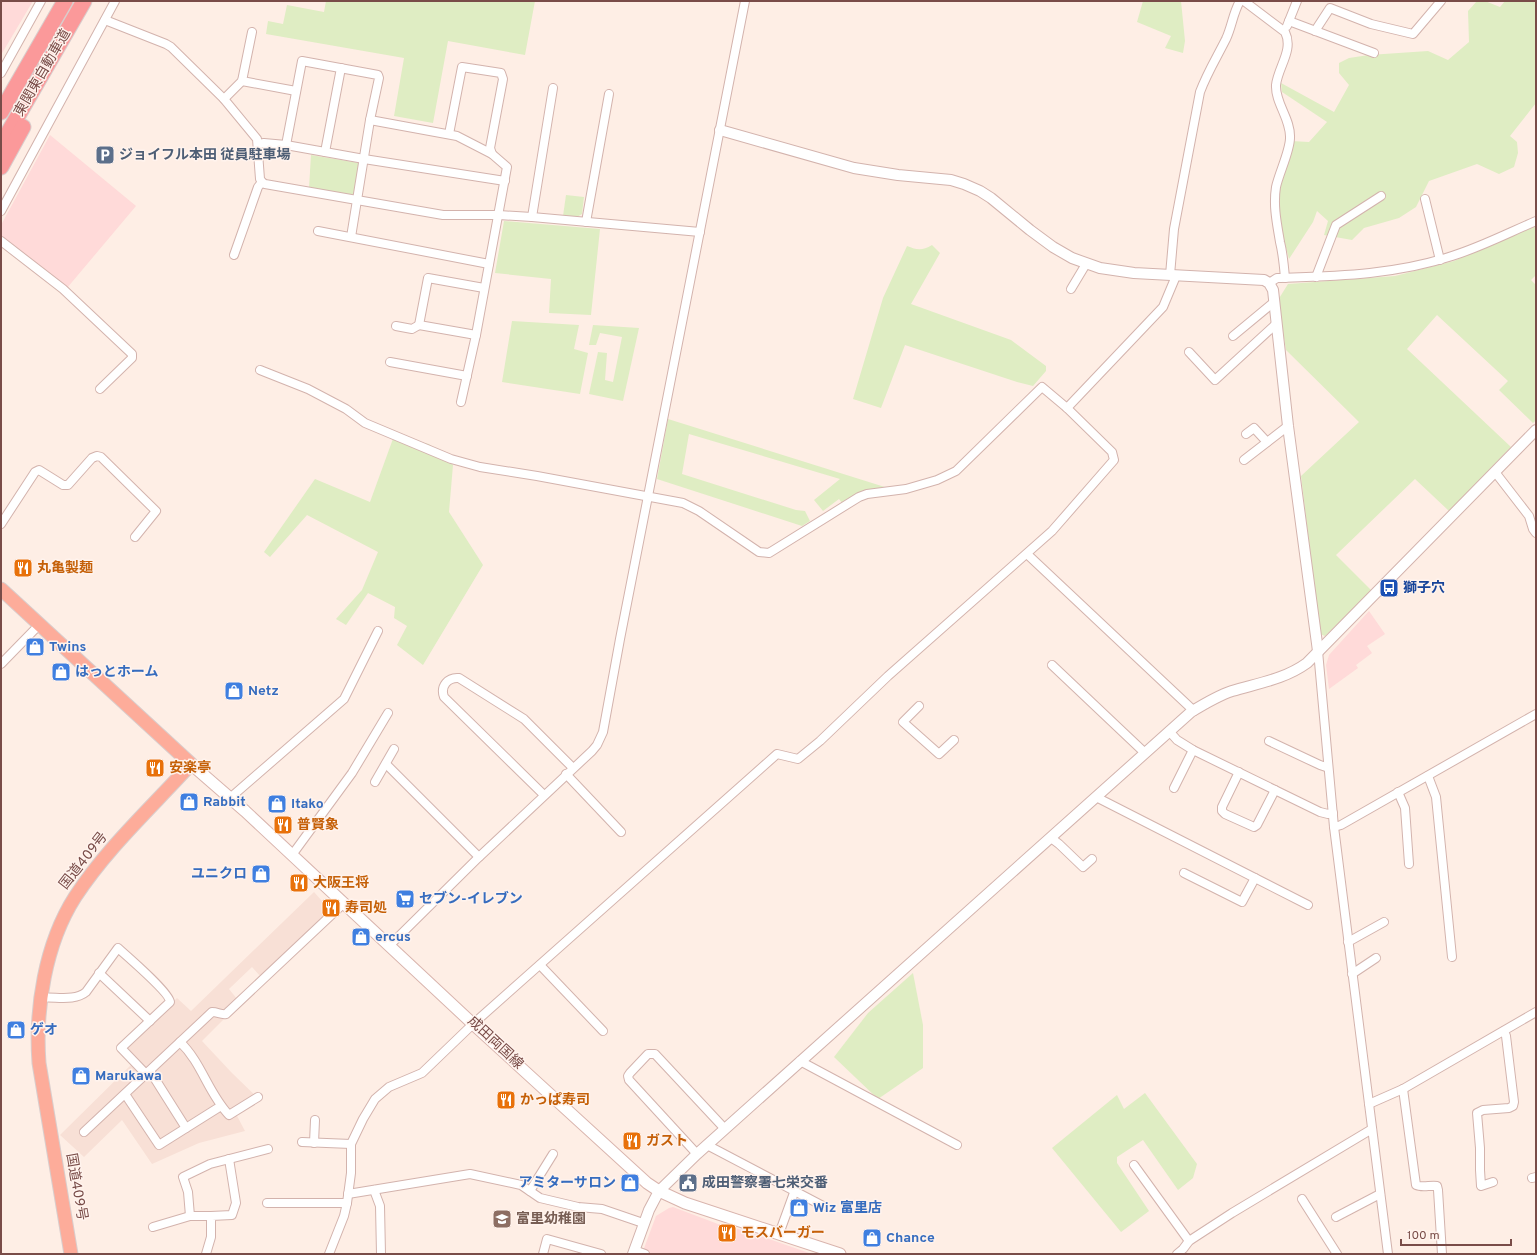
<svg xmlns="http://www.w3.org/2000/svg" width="1537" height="1255" font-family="Overpass,'Noto Sans JP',sans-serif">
<rect width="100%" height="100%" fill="#feeee5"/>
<path fill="#f8e0d6" d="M314,892L322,901L326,898L336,907L261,977L252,967L229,989L237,999L219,1015L224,1019L202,1041L232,1073L260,1100L236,1114L245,1131L199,1143L152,1164L122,1120L84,1157L60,1135L137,1059L127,1048L177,998L191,1011Z"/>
<g fill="#ffdad9">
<path d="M1,1H33L1,55Z"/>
<path d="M50,135L136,206L67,288L1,238V225Z"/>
<path d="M1369,611L1385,634L1367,646L1372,653L1356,665L1358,668L1329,689L1326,665L1329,655Z"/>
<path d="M673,1207L718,1224L746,1231L812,1254H651L643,1251L656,1216L669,1208Z"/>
</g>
<g fill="#dfedc3">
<path d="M326,1H535L525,55L448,41L433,123L394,116L404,58L266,34L268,21L283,24L287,5L324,12Z"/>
<path d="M1143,1H1181L1185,41L1183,53L1165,48L1171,36L1137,22Z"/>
<path d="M1477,1H1485L1500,7L1505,1H1536V103L1510,136L1517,142L1518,153L1514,167L1499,174L1477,164L1429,181L1416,207L1399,218L1364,228L1352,240L1324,235L1328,221L1317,211L1313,222L1289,259L1278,217L1277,188L1291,141L1309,142L1327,122L1282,92L1281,83L1334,112L1349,85L1339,73V63L1349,58L1369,55L1428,51L1448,60L1469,42L1468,11Z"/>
<path d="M311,155L359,163L361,166L356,195L309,188Z"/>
<path d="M566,195L584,197L582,214L577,217L563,216Z"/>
<path d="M504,221L600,229L591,315L549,313L551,279L495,273Z"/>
<path d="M1536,224V275L1531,280L1536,285V420L1533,423L1499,390L1508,381L1437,315L1407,349L1511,447L1449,511L1415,479L1336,555L1372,591L1325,636L1320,634L1301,476L1359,422L1286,350L1278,300L1288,284L1395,276L1454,261Z"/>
<path d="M932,245L940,253L911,304L1011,340L1046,366V371L1033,386L1017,382L905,345L881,408L853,399L883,298L907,246C917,250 922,251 932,245Z"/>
<path d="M512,321L579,325L574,349L588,353L580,394L502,382Z"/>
<path d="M593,325L639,328L623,401L589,394L598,352L607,353L605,380L613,382L622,337L600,333L596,345H589Z"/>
<path d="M668,419L888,488L842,503L839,499L823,511L814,500L840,479L689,434L682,474L796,510L805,511L810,521L802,526L657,479Z"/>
<path d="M394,436L429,444L453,465L449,512L483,565L423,665L397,645L407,626L394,618L395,607L368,593L346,625L336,619L362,590L378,552L307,515L270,557L264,552L315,479L370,502Z"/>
<path d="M913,973L923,1025V1068L878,1099L834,1057L868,1013Z"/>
<path d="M1145,1093L1197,1164L1193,1178L1178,1190L1143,1140L1117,1157V1163L1149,1211L1121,1232L1052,1148L1117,1095L1124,1109Z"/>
</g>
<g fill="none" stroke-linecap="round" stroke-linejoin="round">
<g stroke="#d3b3ad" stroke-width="10">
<g id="minor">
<path d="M1244,1L1285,32C1294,50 1278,67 1276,85C1275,103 1291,119 1290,138C1290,151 1279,173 1276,187C1273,206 1277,224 1280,242C1283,254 1284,266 1285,278"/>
<path d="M105,20L166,44L171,47L224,99L257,139L260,179L262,182L265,184L443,215H499L532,217L700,232"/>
<path d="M1289,21L1374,53"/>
<path d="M1287,26L1297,1"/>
<path d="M1315,31L1330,8L1371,24L1413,34L1441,1"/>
<path d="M1,73L41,1"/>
<path d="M242,81L296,91"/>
<path d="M224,99L242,81L252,32"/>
<path d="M370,120L457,136L492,154L507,167L476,335L461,402"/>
<path d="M449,134L462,67L501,73L503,79L490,148L492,154"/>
<path d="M258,144L264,143L286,145L364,159L505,181"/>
<path d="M286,145L302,61L378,75L379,78L370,120L351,237"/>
<path d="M325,152L341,68"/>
<path d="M1425,199L1440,260"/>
<path d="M1,211L115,1"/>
<path d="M532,217L553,88"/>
<path d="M586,222L609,94"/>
<path d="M318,231L489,264"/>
<path d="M1,241L63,289L132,354V358L100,389"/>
<path d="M234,255L258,187L262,182"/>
<path d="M1170,275L1174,229L1200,92C1207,73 1217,57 1226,39C1232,26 1233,13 1240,1"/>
<path d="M1316,277L1336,225L1381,196"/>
<path d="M1269,283L1277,278C1336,276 1395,275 1452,256C1481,247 1508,233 1536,221"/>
<path d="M1071,289L1086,264"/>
<path d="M396,326L412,329L419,325"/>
<path d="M476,335L419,325L428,278L484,288"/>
<path d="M1233,336L1274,302"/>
<path d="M1189,352L1215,380L1276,324"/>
<path d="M390,362L467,376"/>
<path d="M260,370L308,389L346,409L365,423L451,459L480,467L537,476L683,503L699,511L759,552L769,553L859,497L867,494L906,489L937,480L956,471L1042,387L1067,408L1112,452L1114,460L1052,531L888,676L820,741L798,759L777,754L473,1024L422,1073L389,1087L375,1099L363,1119L351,1144V1173L347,1203L344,1216L329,1254"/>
<path d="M1067,408L1163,307L1176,276"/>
<path d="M1246,434L1254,428L1267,442"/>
<path d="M1244,460L1288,426"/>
<path d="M1495,472L1529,516L1533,529L1536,533"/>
<path d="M1,524L35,472L39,470L63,485H68L92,458L97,456L101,457L156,511L135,537"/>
<path d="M1027,554L1194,711"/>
<path d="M1318,651L1334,827L1388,1254"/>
<path d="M1,664L39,625"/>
<path d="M1052,665L1145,753"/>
<path d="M919,706L903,722L939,754L954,740"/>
<path d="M1169,731L1177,740L1193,750L1320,812L1328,814L1333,813"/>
<path d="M1269,741L1320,765L1326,767L1327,766"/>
<path d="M386,764L479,857"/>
<path d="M1239,772L1222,807V811L1225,814L1254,827L1257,825L1275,790"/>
<path d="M566,774L621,832"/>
<path d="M1428,776L1436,797L1452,957"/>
<path d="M375,782L394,749"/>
<path d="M1174,788L1193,750"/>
<path d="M1398,792L1405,808L1409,864"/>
<path d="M544,795L444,697C440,686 448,677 459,678L524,719L573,768"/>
<path d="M1096,797L1308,905"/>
<path d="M230,798L344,699L378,631"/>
<path d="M1334,827L1341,825L1536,714"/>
<path d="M1051,838L1059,844L1083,867L1092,859"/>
<path d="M292,855L352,773L388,713"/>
<path d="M1184,873L1242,902L1255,878"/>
<path d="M1348,942L1384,922"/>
<path d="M389,946L479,857L592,751L597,745L603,732L620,639L745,1"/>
<path d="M540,965L603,1031"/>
<path d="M99,973L150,1021"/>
<path d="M1352,974L1376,958"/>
<path d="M40,998C54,996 74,1002 86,992L118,948C127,956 170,993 170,1002L121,1048L146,1074"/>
<path d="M180,1042C202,1063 208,1093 229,1115L258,1097"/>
<path d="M800,1061L957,1145"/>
<path d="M150,1071L186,1128"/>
<path d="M1403,1089L1416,1185C1422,1188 1430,1185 1437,1186L1438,1190L1442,1254"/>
<path d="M125,1094L159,1145L221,1106"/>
<path d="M1369,1104L1403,1089L1536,1012"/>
<path d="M84,1132L212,1012C218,1012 221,1015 226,1014L344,903"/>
<path d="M302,1142L351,1144"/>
<path d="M314,1143L315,1120"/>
<path d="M707,1145L823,1206"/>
<path d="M697,1154L629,1080L628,1076L630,1073L648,1054H655L725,1129"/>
<path d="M1134,1165L1189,1241"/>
<path d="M1532,1178L1536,1177"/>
<path d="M1493,1182L1481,1186L1480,1170V1148L1477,1113L1483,1110L1509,1108L1513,1106L1514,1102L1506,1036L1504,1031"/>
<path d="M374,1190L380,1206L381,1254"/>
<path d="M530,1191L553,1154"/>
<path d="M348,1194L470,1174L521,1185L540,1198L578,1207L602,1209L643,1223"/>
<path d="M1302,1199L1337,1254"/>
<path d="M267,1203H347"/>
<path d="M190,1216L188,1192L183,1177L210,1164L268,1149"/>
<path d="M1336,1217L1380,1194"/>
<path d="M153,1227L190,1216H211"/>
<path d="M779,1234L795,1190"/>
<path d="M634,1250L645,1254"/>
<path d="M206,1254L211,1237V1216L232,1215L236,1203L229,1159"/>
<path d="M543,1254L547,1239L601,1254"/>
<path d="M1177,1254L1183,1249L1189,1241L1232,1213L1372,1129"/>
</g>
</g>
<g stroke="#d3b3ad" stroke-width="12">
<g id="tertiary">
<path d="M720,130L854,168L898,175L951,180L964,184L980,191L991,198L1030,230L1053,247L1072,258L1100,268L1134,273L1264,280L1269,283L1273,290L1288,426L1318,651"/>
<path d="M633,1254L649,1210L659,1191L697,1154L1191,712C1204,704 1217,696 1232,691C1259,683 1285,679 1307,663L1536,430"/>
</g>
</g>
<g stroke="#d9b4ad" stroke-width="13">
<path id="secondary" d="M191,764L245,811L473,1024L647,1183L659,1191L685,1203L840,1254"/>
</g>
<g stroke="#d9cdcc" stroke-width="15">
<path id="trunk" d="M1,589L191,764C152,807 107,848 75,897C45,944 35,1009 39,1063L71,1254"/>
</g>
<g stroke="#d9cdcc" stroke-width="17">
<g id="motorway">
<path d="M1,112L65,1"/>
<path d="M1,145L84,1"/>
<path d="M1,167L23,127"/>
</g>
</g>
<use href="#minor" stroke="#fff" stroke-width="8"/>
<use href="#tertiary" stroke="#fff" stroke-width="10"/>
<use href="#secondary" stroke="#fff" stroke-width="11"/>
<use href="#trunk" stroke="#fdac9a" stroke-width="13"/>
<use href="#motorway" stroke="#fb999a" stroke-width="15"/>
</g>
<defs>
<g id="parking-square" transform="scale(1)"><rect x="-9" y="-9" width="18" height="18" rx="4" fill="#5c6f8a" stroke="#fff3ed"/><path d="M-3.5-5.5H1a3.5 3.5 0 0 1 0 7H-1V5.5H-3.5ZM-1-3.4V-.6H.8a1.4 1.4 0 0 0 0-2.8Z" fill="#fff"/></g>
<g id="restaurant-square" transform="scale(1)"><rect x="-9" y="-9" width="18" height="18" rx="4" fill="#e8710a" stroke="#fff3ed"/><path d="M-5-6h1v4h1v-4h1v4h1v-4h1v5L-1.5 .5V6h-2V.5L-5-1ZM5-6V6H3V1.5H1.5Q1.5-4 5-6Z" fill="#fff"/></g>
<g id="bus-square" transform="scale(1)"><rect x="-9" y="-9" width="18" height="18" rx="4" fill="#1a4fb4" stroke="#fff3ed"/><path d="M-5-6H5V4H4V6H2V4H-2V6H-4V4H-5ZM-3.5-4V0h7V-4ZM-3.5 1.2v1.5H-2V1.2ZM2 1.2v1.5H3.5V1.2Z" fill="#fff"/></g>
<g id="shop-square" transform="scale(1)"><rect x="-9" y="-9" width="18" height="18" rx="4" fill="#3f7fe0" stroke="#fff3ed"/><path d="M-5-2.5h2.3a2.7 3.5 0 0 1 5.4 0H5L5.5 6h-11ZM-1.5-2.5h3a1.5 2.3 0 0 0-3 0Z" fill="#fff"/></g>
<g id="supermarket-square" transform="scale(1)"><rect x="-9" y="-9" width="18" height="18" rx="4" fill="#3f7fe0" stroke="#fff3ed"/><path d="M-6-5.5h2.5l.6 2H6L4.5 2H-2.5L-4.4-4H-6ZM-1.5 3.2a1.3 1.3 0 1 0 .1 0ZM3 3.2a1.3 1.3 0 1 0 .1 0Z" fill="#fff"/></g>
<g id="civic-square" transform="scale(1)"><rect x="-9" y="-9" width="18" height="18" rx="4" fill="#5c6f8a" stroke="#fff3ed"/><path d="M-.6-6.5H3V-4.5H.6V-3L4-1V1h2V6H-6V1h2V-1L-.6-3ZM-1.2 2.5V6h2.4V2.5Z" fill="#fff"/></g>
<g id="school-square" transform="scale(1)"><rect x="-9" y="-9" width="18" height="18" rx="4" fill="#8d6e63" stroke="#fff3ed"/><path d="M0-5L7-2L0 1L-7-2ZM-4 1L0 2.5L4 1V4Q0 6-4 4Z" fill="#fff"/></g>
</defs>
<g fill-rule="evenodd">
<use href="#parking-square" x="105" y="155"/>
<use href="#restaurant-square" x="23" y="568"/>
<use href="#bus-square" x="1389" y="588"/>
<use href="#shop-square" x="35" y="647"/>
<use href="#shop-square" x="61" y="672"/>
<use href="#shop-square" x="234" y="691"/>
<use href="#restaurant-square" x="155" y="768"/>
<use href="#shop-square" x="189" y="802"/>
<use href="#shop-square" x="277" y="804"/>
<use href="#restaurant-square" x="283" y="825"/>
<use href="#shop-square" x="261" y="874"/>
<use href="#restaurant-square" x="299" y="883"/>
<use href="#supermarket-square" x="405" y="899"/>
<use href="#restaurant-square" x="331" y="908"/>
<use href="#shop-square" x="361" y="937"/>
<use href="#shop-square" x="16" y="1030"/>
<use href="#shop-square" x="81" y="1076"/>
<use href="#restaurant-square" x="506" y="1100"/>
<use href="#restaurant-square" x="632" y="1141"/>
<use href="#shop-square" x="630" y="1183"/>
<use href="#civic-square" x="688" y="1183"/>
<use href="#shop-square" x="799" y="1208"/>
<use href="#school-square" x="502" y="1219"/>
<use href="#restaurant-square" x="727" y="1233"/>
<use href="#shop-square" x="872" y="1238"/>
</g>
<g text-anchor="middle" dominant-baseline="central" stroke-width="3" stroke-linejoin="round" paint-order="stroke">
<g font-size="14" fill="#794c48" stroke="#fff3ed">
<text transform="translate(43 73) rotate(-60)">東関東自動車道</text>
<text transform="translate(84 861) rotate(-52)">国道409号</text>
<text transform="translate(495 1043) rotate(43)">成田両国線</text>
<text transform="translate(76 1187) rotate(80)">国道409号</text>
</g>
<g font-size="14" font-weight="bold" fill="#4e5e75" stroke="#fff3ed" text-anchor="start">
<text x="119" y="155">ジョイフル本田 従員駐車場</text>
<text x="702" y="1183">成田警察署七栄交番</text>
</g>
<g font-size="14" font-weight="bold" fill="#c56008" stroke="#fff3ed" text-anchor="start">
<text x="37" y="568">丸亀製麺</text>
<text x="169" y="768">安楽亭</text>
<text x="297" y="825">普賢象</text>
<text x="313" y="883">大阪王将</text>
<text x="345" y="908">寿司処</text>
<text x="520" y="1100">かっぱ寿司</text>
<text x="646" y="1141">ガスト</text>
<text x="741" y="1233">モスバーガー</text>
</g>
<g font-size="14" font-weight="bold" fill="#164399" stroke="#fff3ed" text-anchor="start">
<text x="1403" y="588">獅子穴</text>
</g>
<g font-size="14" font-weight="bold" fill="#366cbe" stroke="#fff3ed" text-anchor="start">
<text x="49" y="647">Twins</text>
<text x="75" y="672">はっとホーム</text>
<text x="248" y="691">Netz</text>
<text x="203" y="802">Rabbit</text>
<text x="291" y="804">Itako</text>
<text x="247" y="874" text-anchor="end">ユニクロ</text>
<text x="419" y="899">セブン-イレブン</text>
<text x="375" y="937">ercus</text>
<text x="30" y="1030">ゲオ</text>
<text x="95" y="1076">Marukawa</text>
<text x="616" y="1183" text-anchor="end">アミターサロン</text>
<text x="813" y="1208">Wiz 富里店</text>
<text x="886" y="1238">Chance</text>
</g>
<g font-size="14" font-weight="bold" fill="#785e54" stroke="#fff3ed" text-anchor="start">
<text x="516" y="1219">富里幼稚園</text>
</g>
</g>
<rect width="1537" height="1255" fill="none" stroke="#794c48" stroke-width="4"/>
<path d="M1401 1239v6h110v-6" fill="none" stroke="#794c48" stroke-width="2"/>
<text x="1407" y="1239" font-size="12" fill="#794c48" stroke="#fff3ed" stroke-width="3" paint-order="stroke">100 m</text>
</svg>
